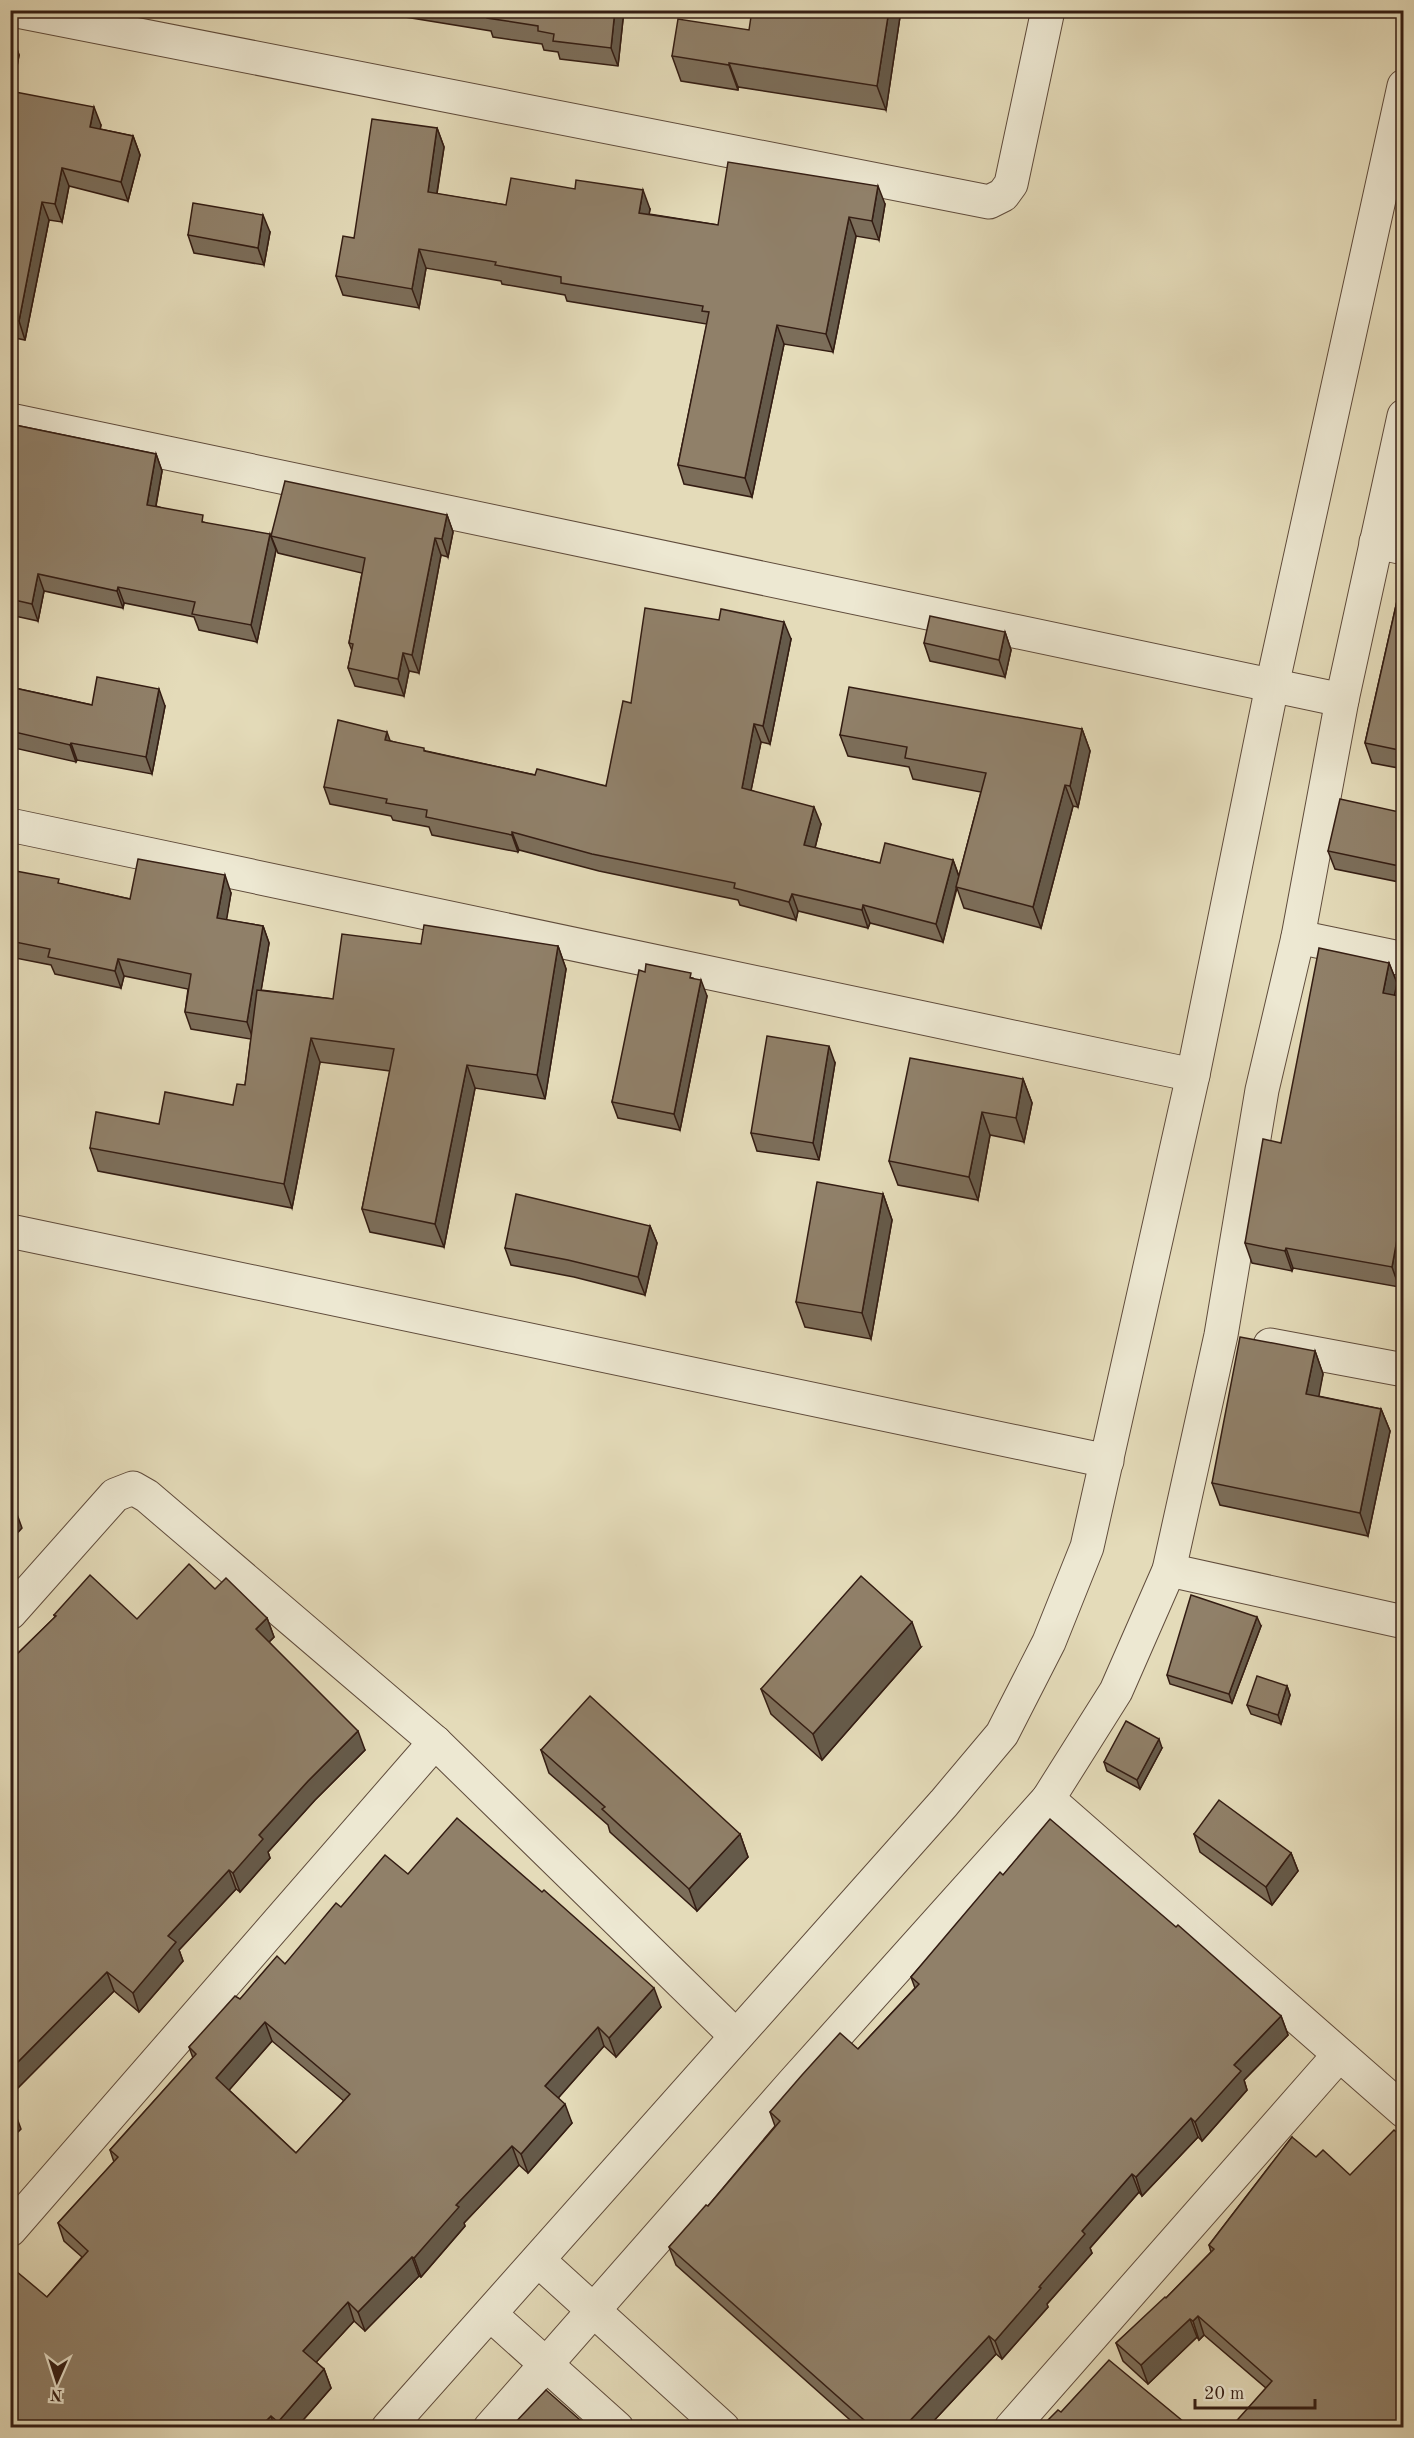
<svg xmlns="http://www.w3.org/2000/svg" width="1414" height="2438" font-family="'Old Standard TT',serif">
<rect width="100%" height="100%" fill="#e4dbb9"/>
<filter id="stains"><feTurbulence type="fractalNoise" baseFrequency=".00333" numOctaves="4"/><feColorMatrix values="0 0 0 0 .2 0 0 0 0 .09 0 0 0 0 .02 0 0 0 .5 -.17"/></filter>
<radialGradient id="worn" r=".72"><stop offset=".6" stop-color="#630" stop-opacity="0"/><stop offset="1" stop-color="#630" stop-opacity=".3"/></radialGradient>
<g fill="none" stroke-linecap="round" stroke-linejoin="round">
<g stroke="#604c3c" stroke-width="35">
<g id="minor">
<path d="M12,10L989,202L1003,195L1011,184L1048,10"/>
<path d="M10,420L1342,700"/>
<path d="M1376,542L1404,548"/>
<path d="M10,825L1193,1075"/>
<path d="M1298,937L1404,959"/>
<path d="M10,1231L1107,1461"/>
<path d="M1270,1345L1404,1370"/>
<path d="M1169,1570L1404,1622"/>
<path d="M10,1613L115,1495L133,1488L147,1496L435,1742L736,2036"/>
<path d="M1048,1799L1404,2111"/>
<path d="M10,2230L435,1742"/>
<path d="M538,2260L723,2428"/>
<path d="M490,2314L617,2428"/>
<path d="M388,2428L944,1803L1002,1734L1049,1642L1087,1547L1193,1075L1272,686L1404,86"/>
<path d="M490,2428L795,2081L1048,1799L1116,1691L1169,1570L1221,1335L1262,1090L1298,937L1342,700L1404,416"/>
<path d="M1011,2428L1339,2055"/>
</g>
</g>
<use href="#minor" stroke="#ede8d2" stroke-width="33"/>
</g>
<g fill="#7c6e5a" stroke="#341d13" stroke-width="1.5" fill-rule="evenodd">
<path d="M362,10H624L618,66L560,59L558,52L544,50L542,44L493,37L491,31Z"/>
<path d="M901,10L886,110L738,87V90L681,81L672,56L749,30Z"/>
<path d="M10,36L13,37L19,55L13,91L101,125L100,129L133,136L140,155L128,201L69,186L62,222L49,220L25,340L10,337Z"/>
<path d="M437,128L444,147L437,194L506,205L650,209L649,214L718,225L885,204L879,240L856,236L833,352L784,344L752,497L684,484L678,465L707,324L567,301L565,295L502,284L501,281L426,268L419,308L343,295L336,276L354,238Z"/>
<path d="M270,232L264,265L194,253L188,235Z"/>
<path d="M10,424L156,454L162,471L156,506L206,523L276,550L257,642L199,630L194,617L124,603L123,608L44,591L38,621L10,615Z"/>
<path d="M447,515L453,532L448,557L441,555L419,673L409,671L404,696L355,686L348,668L352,651L349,643L362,573L278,553L271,536Z"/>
<path d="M1404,570V769L1372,763L1365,743Z"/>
<path d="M1005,632L1011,650L1005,677L930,661L924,643Z"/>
<path d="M791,639L770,744L761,742L751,790L821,824L815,848L880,863L953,860L959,876L981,792L913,779L909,767L848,756L840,735L1082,729L1090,751L1078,807L1073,806L1041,928L964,908L957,888L943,942L870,923L868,928L798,911L796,920L740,905L738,900L599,871L519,850L518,852L432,835L429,827L393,820L391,816L330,804L324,787L391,741L426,751L535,775L606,786L631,703Z"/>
<path d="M10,687L92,705L165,706L152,774L77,760L76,762L10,747Z"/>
<path d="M1404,813V883L1335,869L1328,851Z"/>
<path d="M10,870L60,884L130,899L231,893L226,920L263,926L269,943L261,990L333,999L421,944L558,946L566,969L545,1099L475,1088L444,1247L370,1232L362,1209L390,1071L320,1062L292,1208L98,1171L90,1148L159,1124L233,1105L245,1085L251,1039L191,1029L185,1012L188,989L124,976L121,988L55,974L51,965L10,957Z"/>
<path d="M1389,963L1397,983L1394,995L1404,997V1264L1399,1287L1293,1268L1292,1271L1252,1263L1245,1243L1281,1143Z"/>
<path d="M645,972L693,978L707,996L680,1130L618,1118L612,1102Z"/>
<path d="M835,1063L819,1160L757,1151L751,1133Z"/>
<path d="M1023,1079L1032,1103L1024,1142L990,1135L978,1200L898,1185L889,1161Z"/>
<path d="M883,1194L892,1220L871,1339L805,1327L796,1302Z"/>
<path d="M650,1226L657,1243L645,1295L574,1277L511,1265L505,1248Z"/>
<path d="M1315,1351L1323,1374L1318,1396L1381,1409L1390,1431L1368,1536L1220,1505L1212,1483Z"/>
<path d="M215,1589L267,1618L274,1637L269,1642L365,1750L315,1800L268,1852L270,1858L240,1892L236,1889L179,1950L183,1961L139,2012L114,1991L10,2096V1661L55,1617L54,1615L137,1619Z"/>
<path d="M1261,1626L1232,1703L1170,1684L1167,1675Z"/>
<path d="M921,1647L822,1760L771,1714L761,1689Z"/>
<path d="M1287,1686L1290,1695L1281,1724L1251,1714L1247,1705Z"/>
<path d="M1162,1748L1140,1789L1107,1771L1104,1762Z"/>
<path d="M541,1750L740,1834L748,1857L697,1911L610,1832L608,1825L549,1773Z"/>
<path d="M1194,1834L1291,1853L1298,1871L1272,1905L1200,1852Z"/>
<path d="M408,1874L661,2007L616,2057L604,2046L558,2098L572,2123L528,2173L519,2165L464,2223L465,2226L421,2277L419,2276L365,2331L354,2321L316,2362L324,2369L331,2388L297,2427H10L47,2297L82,2257L64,2241L58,2223L114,2162L110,2150L193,2058L189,2047L240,1999L285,1964L341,1907ZM272,2041L344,2101L296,2153L229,2090Z"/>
<path d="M1003,1875L1176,1927L1281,2016L1288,2035L1244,2080L1247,2090L1202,2141L1198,2137L1142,2196L1139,2192L1090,2248L1092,2253L1047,2304L1048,2307L1002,2359L996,2354L928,2427H858L676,2265L669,2247L708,2206L775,2126L770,2112L858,2049L915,1988L911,1977Z"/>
<path d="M1292,2137L1404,2427L1266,2388L1204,2335L1199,2340L1197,2337L1148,2384L1123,2361L1116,2343L1166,2298L1211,2252L1209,2245Z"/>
</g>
<g fill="#655a4a" stroke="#341d13" stroke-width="1.5">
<path d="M615,10H624L618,66L611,48Z"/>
<path d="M889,10H901L886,110L877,86Z"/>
<path d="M13,37L19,55L10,103V49Z"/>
<path d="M729,63L738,87V90L729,65Z"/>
<path d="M94,107L101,125L97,145L90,127Z"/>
<path d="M437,128L444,147L434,211L428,192Z"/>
<path d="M133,136L140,155L128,201L121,182Z"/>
<path d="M62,168L69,186L62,222L55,204Z"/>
<path d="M878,186L885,204L879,240L872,221Z"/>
<path d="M643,190L650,209L646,232L639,213Z"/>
<path d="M42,202L49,220L25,340L19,321Z"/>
<path d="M263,215L270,232L264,265L258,248Z"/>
<path d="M849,217L856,236L833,352L826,334Z"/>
<path d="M419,249L426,268L419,308L412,289Z"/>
<path d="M777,325L784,344L752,497L745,478Z"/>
<path d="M156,454L162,471L153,521L147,505Z"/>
<path d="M447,515L453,532L448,557L442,539Z"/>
<path d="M270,534L276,550L257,642L251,625Z"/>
<path d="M435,538L441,555L419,673L412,655Z"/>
<path d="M38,574L44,591L38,621L32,604Z"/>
<path d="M118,587L124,603L123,608L117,591Z"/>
<path d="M784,622L791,639L770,744L763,726Z"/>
<path d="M1005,632L1011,650L1005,677L999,660Z"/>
<path d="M403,653L409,671L404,696L398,679Z"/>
<path d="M159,689L165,706L152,774L146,757Z"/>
<path d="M754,724L761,742L748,805L742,788Z"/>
<path d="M1082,729L1090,751L1078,807L1070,786Z"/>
<path d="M387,732L393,749L385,740Z"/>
<path d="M71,743L77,760L76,762L70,745Z"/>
<path d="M1065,785L1073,806L1041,928L1033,907Z"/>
<path d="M814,807L821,824L811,863L804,845Z"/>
<path d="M512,832L519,850L518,852L512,835Z"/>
<path d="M953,860L959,877L943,942L936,924Z"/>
<path d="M225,875L231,893L224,935L217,918Z"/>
<path d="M792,894L798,911L796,920L789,902Z"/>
<path d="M863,905L870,923L868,928L862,910Z"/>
<path d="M263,926L269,943L253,1039L247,1022Z"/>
<path d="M558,946L566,969L545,1099L537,1075Z"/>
<path d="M118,959L124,976L121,988L115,971Z"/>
<path d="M1389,963L1397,983L1391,1013L1383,993Z"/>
<path d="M701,980L707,996L680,1130L674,1114Z"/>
<path d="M311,1038L320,1062L292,1208L284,1184Z"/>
<path d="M829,1046L835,1063L819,1160L813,1143Z"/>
<path d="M467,1065L475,1088L444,1247L435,1224Z"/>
<path d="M1023,1079L1032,1103L1024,1142L1016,1118Z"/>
<path d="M982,1112L990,1135L978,1200L969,1177Z"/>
<path d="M883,1194L892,1220L871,1339L862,1313Z"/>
<path d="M1404,1201V1264L1399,1287L1392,1267Z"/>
<path d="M650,1226L657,1243L645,1295L638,1277Z"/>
<path d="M1286,1248L1293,1268L1292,1271L1285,1251Z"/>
<path d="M1315,1351L1323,1374L1315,1417L1306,1394Z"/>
<path d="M1381,1409L1390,1431L1368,1536L1360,1513Z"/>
<path d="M14,1506L22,1528L10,1541V1511Z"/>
<path d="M1257,1617L1261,1626L1232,1703L1229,1694Z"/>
<path d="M267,1618L274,1637L263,1648L256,1629Z"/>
<path d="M912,1622L921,1647L822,1760L813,1734Z"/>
<path d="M1287,1686L1290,1695L1281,1724L1278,1715Z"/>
<path d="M358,1731L365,1750L315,1800L268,1852L270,1858L240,1892L233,1873L259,1835L308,1781Z"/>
<path d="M1159,1739L1162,1748L1140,1789L1137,1780Z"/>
<path d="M740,1834L748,1857L697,1911L689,1889Z"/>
<path d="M1291,1853L1298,1871L1272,1905L1266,1887Z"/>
<path d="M229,1870L236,1889L179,1950L183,1961L139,2012L133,1993L168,1936Z"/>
<path d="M107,1972L114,1991L10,2096V2070Z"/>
<path d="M654,1988L661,2007L616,2057L609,2038Z"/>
<path d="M1281,2016L1288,2035L1244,2080L1247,2090L1202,2141L1195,2122L1234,2065Z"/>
<path d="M265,2022L272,2041L223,2097L216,2078Z"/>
<path d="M598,2027L604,2046L552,2105L545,2086Z"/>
<path d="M565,2104L572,2123L528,2173L521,2154Z"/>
<path d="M14,2110L21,2129L10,2140V2113Z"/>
<path d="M1191,2118L1198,2137L1142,2196L1136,2177Z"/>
<path d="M512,2146L519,2165L464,2223L465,2226L421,2277L414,2258L456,2205Z"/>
<path d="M1132,2174L1139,2192L1090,2248L1092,2253L1047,2304L1048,2307L1002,2359L995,2341L1039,2287L1082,2231Z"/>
<path d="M412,2257L419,2276L365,2331L358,2312Z"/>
<path d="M348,2302L354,2321L309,2370L303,2351Z"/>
<path d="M1198,2316L1204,2335L1199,2340L1193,2321Z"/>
<path d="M1190,2319L1197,2337L1148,2384L1141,2365Z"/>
<path d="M989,2336L996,2354L928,2427H904Z"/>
<path d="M324,2369L331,2388L297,2427H279L278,2422Z"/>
<path d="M271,2416L275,2427H260Z"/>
</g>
<g fill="#908069" stroke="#341d13" stroke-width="1.5" fill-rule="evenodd">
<path d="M470,10H615L611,48L553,41L554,34L538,31V26L487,18V13Z"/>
<path d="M752,10H889L877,86L729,63V65L672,56L678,19L749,30Z"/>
<path d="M10,36L13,37L10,49Z"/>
<path d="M10,91L94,107L90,127L133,136L121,182L62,168L55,204L42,202L19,321L10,320Z"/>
<path d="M372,119L437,128L428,192L506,205L511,178L575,189L576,180L643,190L639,213L718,225L728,162L878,186L872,221L849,217L826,334L777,325L745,478L678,465L709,312L702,311L703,306L561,283V277L495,265L496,262L419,249L412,289L336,276L343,236L354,238Z"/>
<path d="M193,203L263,215L258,248L188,235Z"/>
<path d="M10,424L156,454L147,505L203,515L202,522L270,534L251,625L192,614L195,602L118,587L117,591L38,574L32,604L10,599Z"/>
<path d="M285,481L447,515L442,539L435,538L412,655L403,653L398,679L348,668L353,644L349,643L365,558L271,536Z"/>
<path d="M1404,570V751L1365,743Z"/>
<path d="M645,608L719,620L721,609L784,622L763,726L754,724L742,788L814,807L804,845L880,863L885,843L953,860L936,924L863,905L862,910L792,894L789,902L734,888L735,883L592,854L512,832V835L426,817L427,810L386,803L387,799L324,787L338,720L387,732L385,740L424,748V751L535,775L537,769L606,786L623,701L631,703Z"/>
<path d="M930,616L1005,632L999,660L924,643Z"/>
<path d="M97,677L159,689L146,757L71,743L70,745L10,731V687L92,705Z"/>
<path d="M849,687L1082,729L1070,786L1065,785L1033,907L956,887L986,773L905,758L907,747L840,735Z"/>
<path d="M1340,799L1404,813V867L1328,851Z"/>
<path d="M138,859L225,875L217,918L263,926L247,1022L185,1012L191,974L118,959L115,971L48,957L50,949L10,941V870L59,879L58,883L130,899Z"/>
<path d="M424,925L558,946L537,1075L467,1065L435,1224L362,1209L394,1049L311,1038L284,1184L90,1148L96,1112L159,1124L165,1092L233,1105L237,1084L245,1085L257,990L333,999L342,934L421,944Z"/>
<path d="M1319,948L1389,963L1383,993L1404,997V1201L1392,1267L1286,1248L1285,1251L1245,1243L1263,1139L1281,1143Z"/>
<path d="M646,964L691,973L690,978L701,980L674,1114L612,1102L639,970L645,972Z"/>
<path d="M767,1036L829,1046L813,1143L751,1133Z"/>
<path d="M910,1058L1023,1079L1016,1118L982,1112L969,1177L889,1161Z"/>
<path d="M817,1182L883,1194L862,1313L796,1302Z"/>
<path d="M516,1194L650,1226L638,1277L568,1260L505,1248Z"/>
<path d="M1240,1337L1315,1351L1306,1394L1381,1409L1360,1513L1212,1483Z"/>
<path d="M10,1504L14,1506L10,1511Z"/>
<path d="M189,1564L215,1589L226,1578L267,1618L256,1629L358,1731L308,1781L259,1835L263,1839L233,1873L229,1870L168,1936L176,1942L133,1993L107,1972L10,2070V1661L56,1616L54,1615L90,1575L137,1619Z"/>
<path d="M861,1576L912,1622L813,1734L761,1689Z"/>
<path d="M1191,1595L1257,1617L1229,1694L1167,1675Z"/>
<path d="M1257,1676L1287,1686L1278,1715L1247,1705Z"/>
<path d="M590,1696L740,1834L689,1889L602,1809L605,1807L541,1750Z"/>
<path d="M1126,1721L1159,1739L1137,1780L1104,1762Z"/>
<path d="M1219,1800L1291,1853L1266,1887L1194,1834Z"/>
<path d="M457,1818L542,1892L544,1890L654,1988L609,2038L598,2027L545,2086L565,2104L521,2154L512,2146L456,2205L459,2207L414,2258L412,2257L358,2312L348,2302L303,2351L324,2369L278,2422L271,2416L260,2427H10V2266L47,2297L88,2251L58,2223L118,2157L110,2150L196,2054L189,2047L235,1996L240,1999L277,1956L285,1964L336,1903L341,1907L385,1855L408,1874ZM265,2022L350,2094L296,2153L216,2078Z"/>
<path d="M1050,1819L1176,1927L1178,1925L1281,2016L1234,2065L1241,2071L1195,2122L1191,2118L1136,2177L1132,2174L1082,2231L1085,2234L1039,2287L1041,2288L995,2341L989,2336L904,2427H872L669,2247L706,2205L708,2206L780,2121L770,2112L802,2075L840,2033L858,2049L919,1984L911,1977L1000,1872L1003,1875Z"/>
<path d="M1394,2130L1404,2139V2427H1231L1272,2381L1198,2316L1193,2321L1190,2319L1141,2365L1116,2343L1165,2297L1166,2298L1214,2249L1209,2245L1292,2137L1316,2157L1323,2150L1350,2175Z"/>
<path d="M1109,2360L1190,2427H1041L1058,2410L1061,2412Z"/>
<path d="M546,2390L588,2427H511Z"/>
</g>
<rect width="1414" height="2438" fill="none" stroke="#e4dbb9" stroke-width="36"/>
<rect x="12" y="12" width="1390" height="2414" fill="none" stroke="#341d13" stroke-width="3"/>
<rect x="18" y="18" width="1378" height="2402" fill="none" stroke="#341d13" stroke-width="1.5"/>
<g transform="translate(57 2381) rotate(183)" stroke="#ede8d2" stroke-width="4.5" paint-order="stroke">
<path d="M0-4.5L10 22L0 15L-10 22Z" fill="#341d13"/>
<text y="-9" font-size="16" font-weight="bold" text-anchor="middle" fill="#341d13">N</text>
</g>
<path d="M1195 2399v9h120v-9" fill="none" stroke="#341d13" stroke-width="3"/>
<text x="1204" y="2399" font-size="18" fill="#341d13" stroke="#ede8d2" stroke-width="4.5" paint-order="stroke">20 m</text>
<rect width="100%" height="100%" filter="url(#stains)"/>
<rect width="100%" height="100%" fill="url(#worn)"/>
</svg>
